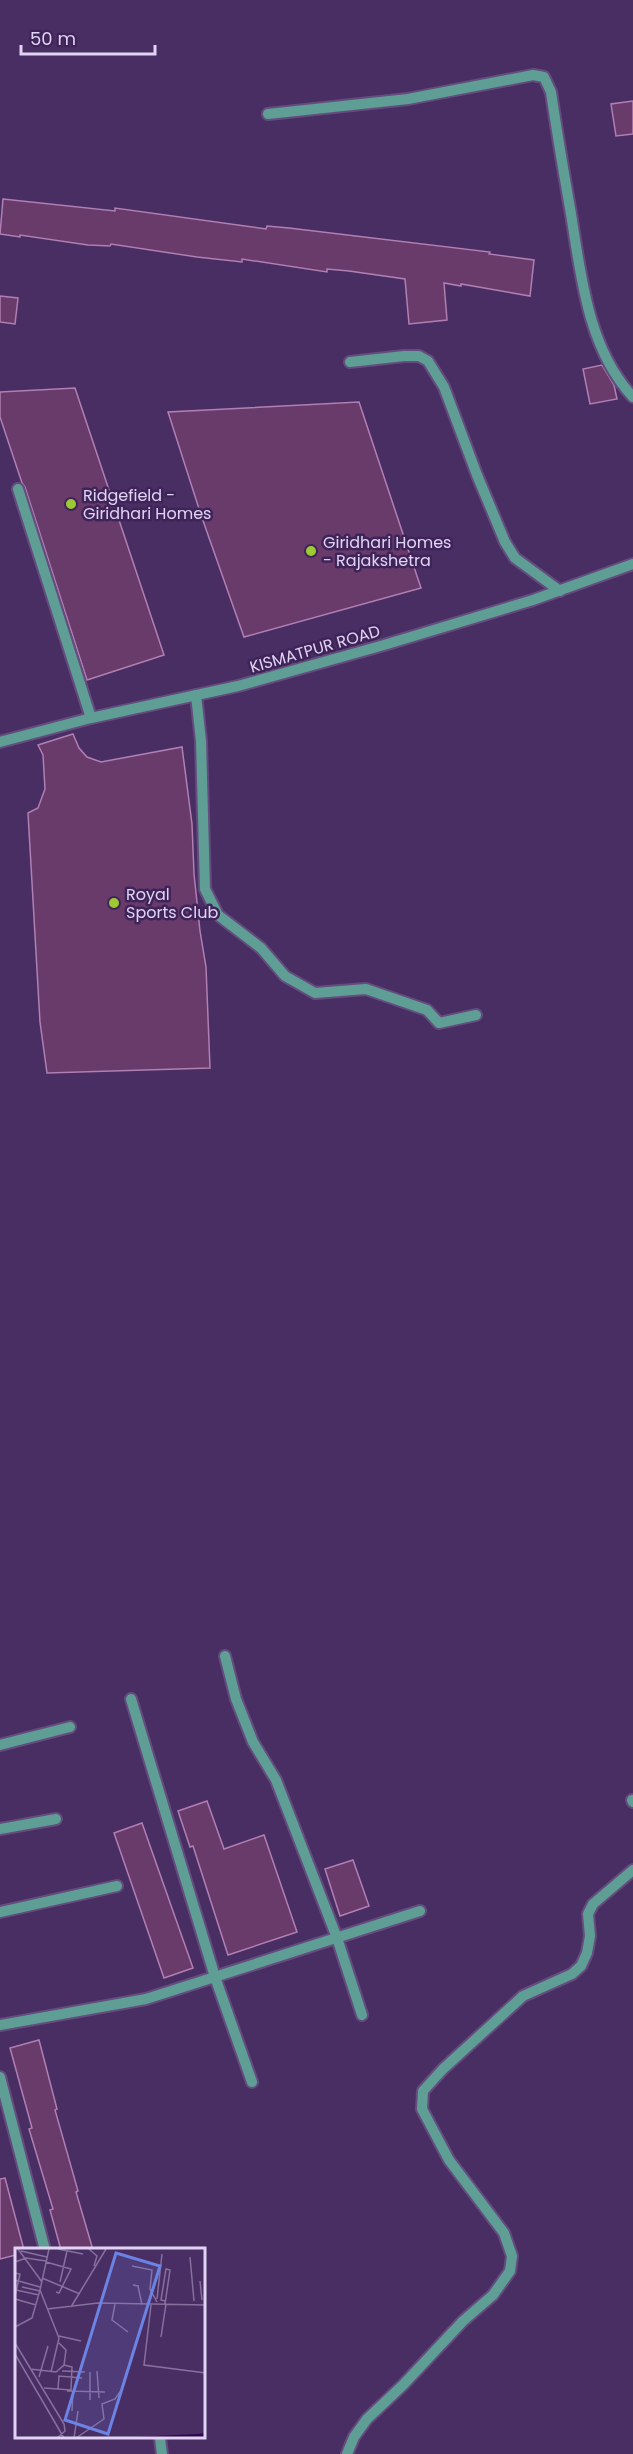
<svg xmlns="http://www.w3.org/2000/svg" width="633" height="2454" font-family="Poppins,sans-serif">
<rect width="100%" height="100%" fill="#492e64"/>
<g fill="#683b6b" stroke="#b17fb3" stroke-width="1.5">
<path d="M633,101V134L616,136L611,104Z"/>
<path d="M3,199L115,211V208L266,229L267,226L289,228L490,252L489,254L534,260L530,296L461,284V286L444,283L447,320L409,324L405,279L349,271L327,269V272L242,259V262L197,257L111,244L110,246L88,245L20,235V237L0,234Z"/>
<path d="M0,296L18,298L15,324L0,322Z"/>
<path d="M602,365L614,385L617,399L590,404L583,369Z"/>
<path d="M75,388L164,655L87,680L25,487L22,483L0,417V392Z"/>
<path d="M359,402L421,588L244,637L201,515L168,412Z"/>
<path d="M73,734L79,748L87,757L101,762L182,747L192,824L194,874L200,931L206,967L210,1068L47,1073L40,1022L28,813L38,808L45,789L43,755L38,745Z"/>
<path d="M207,1801L224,1849L264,1835L297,1932L228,1955L193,1846L190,1847L178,1811Z"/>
<path d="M142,1823L193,1968L164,1978L114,1833Z"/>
<path d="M353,1860L369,1906L340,1916L325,1869Z"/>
<path d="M39,2040L57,2109L55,2110L78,2191L76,2192L93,2250H61L50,2210L53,2209L29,2129L32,2128L10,2048Z"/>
<path d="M5,2178L24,2250H16V2255L0,2259V2179Z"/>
</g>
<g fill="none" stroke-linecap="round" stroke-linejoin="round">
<g stroke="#644c7e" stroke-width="14">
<g id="minor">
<path d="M268,114L408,99L533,75L544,77L551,92C557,133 564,174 571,214C581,276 588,349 633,397"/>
<path d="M350,362L404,356H419L428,361L444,387L477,475L505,542L515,558L560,591"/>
<path d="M18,489L91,718"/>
<path d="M196,695L201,741L205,889L218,915L261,948L285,976L315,993L366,989L427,1010L439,1023L476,1015"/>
<path d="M0,742L91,718L238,686L384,645L533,600L633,564"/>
<path d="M225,1656L236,1699L253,1742L276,1780L337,1938L362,2015"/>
<path d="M131,1699L215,1977L252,2082"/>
<path d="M0,1745L70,1727"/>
<path d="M632,1800L633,1802"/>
<path d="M0,1829L56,1819"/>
<path d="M0,1912L117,1886"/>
<path d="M0,2025L146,1999L420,1911"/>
<path d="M0,2077L45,2250"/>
<path d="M160,2438L162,2454"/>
<path d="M347,2454L354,2437L367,2419L403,2385L463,2321L493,2295L510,2271L512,2256L504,2233L449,2160L422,2109L423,2091L443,2069L523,1996L572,1974L581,1966L587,1953L590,1936L588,1914L593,1904L633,1870"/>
</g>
</g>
<use href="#minor" stroke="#5e9e95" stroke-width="10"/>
</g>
<g fill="#9dca30" stroke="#3f2459" stroke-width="2">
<circle cx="71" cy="504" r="6"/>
<circle cx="311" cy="551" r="6"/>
<circle cx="114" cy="903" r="6"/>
</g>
<g text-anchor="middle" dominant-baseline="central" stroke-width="5" stroke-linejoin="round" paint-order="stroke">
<g font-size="16" fill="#e1d3f4" stroke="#3f2459" text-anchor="start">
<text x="83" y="495">Ridgefield -<tspan x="83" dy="18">Giridhari Homes</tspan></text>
<text x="323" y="542">Giridhari Homes<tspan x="323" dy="18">- Rajakshetra</tspan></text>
<text x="126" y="894">Royal<tspan x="126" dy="18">Sports Club</tspan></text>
</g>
<g font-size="16" fill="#e1d3f4" stroke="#3f2459">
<text transform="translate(315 649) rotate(-16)">KISMATPUR ROAD</text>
</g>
</g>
<g transform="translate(15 2248)">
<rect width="190" height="190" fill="#492e64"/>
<path d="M190,185V190H97L182,186Z" fill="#30074e"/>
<path fill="none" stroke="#86709e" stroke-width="1.5" d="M3,1L27,34M34,1L25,42L44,90L36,124M43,1L68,6M74,1L82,8L79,18M6,3L32,9M175,9L179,53M0,14L11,10L31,13M31,14L56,21L44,45L41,44M117,18L137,22L135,41L142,54M0,25L5,26L0,48M27,30L65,46M0,32L25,39M185,33L187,52M45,34L52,3M118,37L123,38L127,57M7,39L25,43M1,42L24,47M0,51L21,57M142,51L147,6M100,56L97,72L113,84M150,56L155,22L151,21L146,52L150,53M136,57L129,117L191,125M56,59L91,1M32,61L83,55L191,57M0,79L17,70L25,42M44,88L66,93M146,89L151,56M0,95L49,176L50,183L42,190M0,106L49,190M15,121L41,124L49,117L51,102L44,95M47,123L70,124M82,123L84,150M75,124V152M24,129L33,98M29,140L56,142L57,119L49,117M43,141L44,128L67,130M52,143L90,144M57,163L58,143M59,190L63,163M61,190L89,171L87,156L100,151L107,141"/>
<path fill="#6b83e3" fill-opacity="0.15" stroke="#6b83e3" stroke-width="3" d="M101,5L145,18L93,186L50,172Z"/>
<rect width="190" height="190" fill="none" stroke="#e1d3f4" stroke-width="3"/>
</g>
<path d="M21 45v9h134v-9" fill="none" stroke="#e1d3f4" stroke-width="3"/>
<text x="30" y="45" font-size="18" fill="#e1d3f4" stroke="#3f2459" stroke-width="4.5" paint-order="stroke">50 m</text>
</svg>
